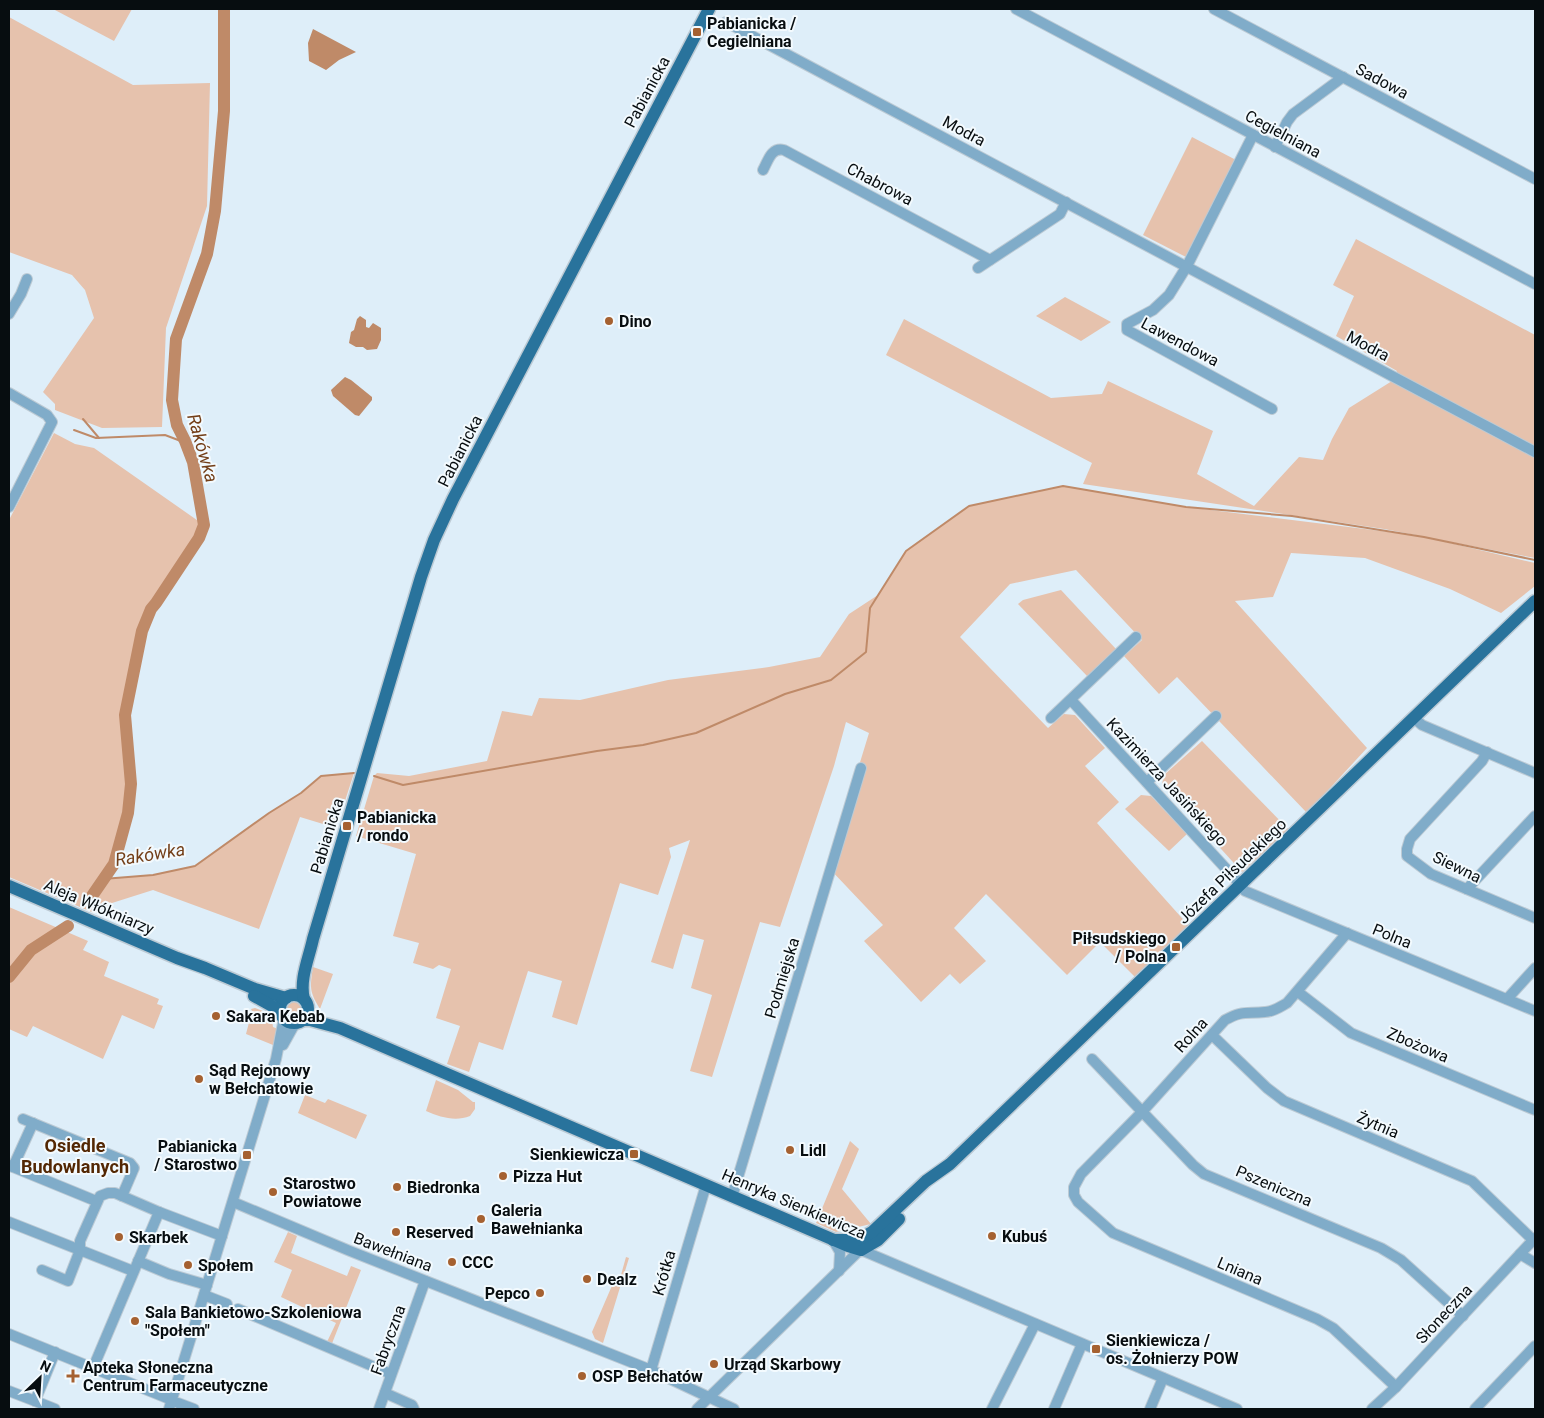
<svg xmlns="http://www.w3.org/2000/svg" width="1544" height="1418" font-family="Roboto,sans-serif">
<rect width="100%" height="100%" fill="#deeef9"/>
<g fill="#e6c2ad">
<path d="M53,9H132L114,41Z"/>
<path d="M9,17L133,85L210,83L207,206L166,328L162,427L102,428L55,410V404L43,392L94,318L85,290L72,275L9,252Z"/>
<path d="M1192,137L1236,160L1186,257L1143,235Z"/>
<path d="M1356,239L1535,335V558L1429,538L1535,563V586L1501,613L1450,589L1365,558L1291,553L1273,597L1235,601L1367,748L1307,813L1177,677L1159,694L1124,656L1142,640L1076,570L1010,584L960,637L1048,728L1064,714L1075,715L1105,748L1085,766L1119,802L1097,823L1189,926L1136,978L1100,942L1067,975L986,894L954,928L986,961L960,984L950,974L921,1002L864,941L883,925L828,867L869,733L846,722L834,766L780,927L760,922L712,1077L690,1071L712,995L691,988L704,940L683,934L673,969L651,962L690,840L669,848L671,857L658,895L620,883L577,1025L552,1017L562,981L528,971L503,1050L479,1042L469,1072L447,1064L460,1026L436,1018L451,969L439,965L433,969L413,963L419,943L393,936L416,854L356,836L374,776L377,773L409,776L487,761L502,711L532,716L539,698L580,700L668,680L769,667L820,657L849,614L878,595L906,551L969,506L1063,486L1186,507L1421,536L1384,529L1083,484L1092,463L886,355L904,319L1051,398L1102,394L1108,381L1213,431L1197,474L1254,506L1299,457L1323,460L1332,439L1349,408L1392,381L1397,371L1336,336L1354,296L1333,285Z"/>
<path d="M1065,297L1111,322L1081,341L1036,316Z"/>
<path d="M54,433L75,444L94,448L204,525L199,538L156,603L151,609L142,631L125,715L131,784L128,813L114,864L103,879L153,875L195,866L269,813L301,793L321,776L354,773L344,804L336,817L333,827L300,817L259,929L153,890L112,903L94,913L9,877V520Z"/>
<path d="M1061,590L1116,649L1088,677L1018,604L1023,600Z"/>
<path d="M1202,741L1289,830L1242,872L1162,784L1164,775Z"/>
<path d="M1141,795L1151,796L1187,834L1169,851L1125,809Z"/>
<path d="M9,907L88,941L83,950L109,962L104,976L159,999L157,1004L163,1006L154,1029L122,1015L103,1059L33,1026L27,1037L9,1029Z"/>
<path d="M313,967L333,974L320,1009C309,991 310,987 313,967Z"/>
<circle cx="295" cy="1009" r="8"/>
<path d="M255,1008L271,1014L273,1027L278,1029L273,1045L246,1034L252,1011L251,1009Z"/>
<path d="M436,1080L458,1090L473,1102H475V1109L470,1116C455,1122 440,1117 426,1111Z"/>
<path d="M305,1095L325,1103L328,1099L367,1115L356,1139L298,1113Z"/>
<path d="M850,1141L859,1149L842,1189L871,1224L836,1232L816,1223Z"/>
<path d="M288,1232L297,1236L291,1253L347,1276L351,1266L361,1270L331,1346L326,1344L336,1323L281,1297L292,1270L274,1262Z"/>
<path d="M626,1257L629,1258L603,1343L595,1339L592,1332L614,1281L619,1282Z"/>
</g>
<g fill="#bf8a68">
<path d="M313,29L356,52L339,60L326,70L309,61L308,43Z"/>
<path d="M360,316L366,320V327L369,328L373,323L381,328V340L377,349L367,350L363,347H356L349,343L351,332L354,330L357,319Z"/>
<path d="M345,377L351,380L372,397V400L359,416L355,415L333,396L331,390Z"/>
</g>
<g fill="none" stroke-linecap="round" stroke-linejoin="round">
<g stroke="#bf8a68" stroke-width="2">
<path d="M83,419L99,438"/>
<path d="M74,430L96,438L165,435L186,443"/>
<path d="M374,776L403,785L597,751L643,745L696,733L785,694L831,680L866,652L870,608L906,551L969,506L1063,486L1186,507L1292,516L1424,537L1535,560"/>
<path d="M103,879L153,875L195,866L269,813L301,793L321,776L354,773"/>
</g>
<g stroke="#bf8a68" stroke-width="12">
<path d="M92,896L114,864L128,813L131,784L125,715L142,631L151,609L156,603L199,538L204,525L193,462L185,441L177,425L172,400L176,339L207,254L215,211L224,111V9"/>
<path d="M9,977L31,950L68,926"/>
</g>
<g stroke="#bccad4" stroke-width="12">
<g id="minor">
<path d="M1016,9L1535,284"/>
<path d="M1214,9L1535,179"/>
<path d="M726,22L1535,452"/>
<path d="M1253,135L1187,266L1169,295L1153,310L1127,324V330L1272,409"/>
<path d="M1275,147L1287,122L1293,114L1343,77"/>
<path d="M763,170C768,161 771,147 784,150L990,260"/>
<path d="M978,268L1060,214L1066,202"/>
<path d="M9,314L21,294L27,279"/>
<path d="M9,393L47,415L52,422L9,507"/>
<path d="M1071,700L1241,885"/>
<path d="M1051,718L1136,637"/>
<path d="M1414,718L1422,725L1535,773"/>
<path d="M1487,752L1482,761L1410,839L1407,849V856L1431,874L1535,918"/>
<path d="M1147,782L1216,716"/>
<path d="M1240,885L1245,891L1535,1011"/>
<path d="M1467,889L1535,816"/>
<path d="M1347,933L1287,1003C1280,1007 1273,1012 1265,1012C1246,1014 1243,1010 1225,1020L1142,1112L1081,1174L1074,1187V1195L1078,1202L1113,1233L1317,1319L1333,1328L1396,1387"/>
<path d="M1298,992L1351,1033L1535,1110"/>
<path d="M1507,999L1535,968"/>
<path d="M1212,1035L1267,1088L1284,1101L1472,1181L1533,1240"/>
<path d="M283,1045L293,1027L297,1023"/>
<path d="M1092,1059L1193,1165L1204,1174L1381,1248L1401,1260L1463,1316"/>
<path d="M23,1119L130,1163L134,1168L122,1196"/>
<path d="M9,1165L13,1167L33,1123"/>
<path d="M13,1167L96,1201"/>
<path d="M732,1197L861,768"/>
<path d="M233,1202L350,1251L651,1370L734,1409"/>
<path d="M159,1212L222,1236"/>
<path d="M9,1222L133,1271"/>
<path d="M833,1240L840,1252L839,1271"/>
<path d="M861,1250L1237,1409"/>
<path d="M1520,1254L1535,1263"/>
<path d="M138,1261L169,1274L207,1285"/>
<path d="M42,1270L68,1281L80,1250V1241L100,1196L108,1193H115L159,1212L93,1368"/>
<path d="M204,1295L227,1304"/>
<path d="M238,1309L391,1374"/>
<path d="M9,1334L172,1400"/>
<path d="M55,1352L35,1401L55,1409"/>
<path d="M651,1370L706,1185"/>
<path d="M9,1391L35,1401"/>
<path d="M385,1393L412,1405L414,1409"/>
<path d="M178,1403L194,1409"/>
<path d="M169,1409L276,1059L284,1018"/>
<path d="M379,1409L425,1281"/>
<path d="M697,1409L864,1246"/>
<path d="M992,1409L1035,1324"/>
<path d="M1054,1409L1082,1344"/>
<path d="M1150,1409L1163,1378"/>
<path d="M1372,1409L1396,1387L1535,1238"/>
<path d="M1475,1409L1535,1346"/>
</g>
</g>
<g stroke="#bccad4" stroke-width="15">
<g id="major">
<path d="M9,886L177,958L205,968L255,989L286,998"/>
<circle cx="294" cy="1009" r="14"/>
<path d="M254,996L281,1011"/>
<path d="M304,999C299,980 309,958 313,939L421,577L434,540L453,499L709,9"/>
<path d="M303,1020H310L340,1028L848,1246L861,1250L878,1240L899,1219"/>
<path d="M833,1240H858L872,1232L926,1181L950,1164L1535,601"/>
</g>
</g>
<use href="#minor" stroke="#80acc9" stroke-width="10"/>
<use href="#major" stroke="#29739c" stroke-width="12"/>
</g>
<g fill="#a56131" stroke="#f3fafe" stroke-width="2">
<rect x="692" y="27" width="10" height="10" rx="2.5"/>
<circle cx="609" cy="321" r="5"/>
<rect x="342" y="821" width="10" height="10" rx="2.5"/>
<rect x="1171" y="942" width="10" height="10" rx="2.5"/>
<circle cx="216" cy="1016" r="5"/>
<circle cx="199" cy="1079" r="5"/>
<circle cx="790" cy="1150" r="5"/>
<rect x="629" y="1149" width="10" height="10" rx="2.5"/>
<rect x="242" y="1150" width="10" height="10" rx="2.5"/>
<circle cx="503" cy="1176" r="5"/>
<circle cx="397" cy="1187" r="5"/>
<circle cx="273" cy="1192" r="5"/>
<circle cx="481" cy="1219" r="5"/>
<circle cx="396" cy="1232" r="5"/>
<circle cx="992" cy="1236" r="5"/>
<circle cx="119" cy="1237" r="5"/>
<circle cx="452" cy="1262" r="5"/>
<circle cx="188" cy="1265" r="5"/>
<circle cx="587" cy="1279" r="5"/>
<circle cx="540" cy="1293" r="5"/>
<circle cx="135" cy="1321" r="5"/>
<rect x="1091" y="1344" width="10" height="10" rx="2.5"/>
<circle cx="714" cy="1364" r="5"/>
<path d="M70.5 1368.5h5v5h5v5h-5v5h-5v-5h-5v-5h5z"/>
<circle cx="582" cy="1376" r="5"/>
</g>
<g text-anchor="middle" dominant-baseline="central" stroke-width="4" stroke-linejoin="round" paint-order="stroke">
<g font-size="16" font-weight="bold" fill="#070d10" stroke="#f3fafe" text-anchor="start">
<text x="707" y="23">Pabianicka /<tspan x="707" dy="18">Cegielniana</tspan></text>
<text x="619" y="321">Dino</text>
<text x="357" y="817">Pabianicka<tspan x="357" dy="18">/ rondo</tspan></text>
<text x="1166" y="938" text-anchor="end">Piłsudskiego<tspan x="1166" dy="18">/ Polna</tspan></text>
<text x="226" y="1016">Sakara Kebab</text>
<text x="209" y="1070">Sąd Rejonowy<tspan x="209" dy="18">w Bełchatowie</tspan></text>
<text x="237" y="1146" text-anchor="end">Pabianicka<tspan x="237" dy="18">/ Starostwo</tspan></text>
<text x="800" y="1150">Lidl</text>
<text x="624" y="1154" text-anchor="end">Sienkiewicza</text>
<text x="513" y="1176">Pizza Hut</text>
<text x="283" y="1183">Starostwo<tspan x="283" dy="18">Powiatowe</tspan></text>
<text x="407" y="1187">Biedronka</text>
<text x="491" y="1210">Galeria<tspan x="491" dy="18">Bawełnianka</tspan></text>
<text x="406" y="1232">Reserved</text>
<text x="1002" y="1236">Kubuś</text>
<text x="129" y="1237">Skarbek</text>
<text x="462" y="1262">CCC</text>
<text x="198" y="1265">Społem</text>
<text x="597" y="1279">Dealz</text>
<text x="530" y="1293" text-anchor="end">Pepco</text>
<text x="145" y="1312">Sala Bankietowo-Szkoleniowa<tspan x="145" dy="18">"Społem"</tspan></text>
<text x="1106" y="1340">Sienkiewicza /<tspan x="1106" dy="18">os. Żołnierzy POW</tspan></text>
<text x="724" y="1364">Urząd Skarbowy</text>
<text x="83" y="1367">Apteka Słoneczna<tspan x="83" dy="18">Centrum Farmaceutyczne</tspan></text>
<text x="592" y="1376">OSP Bełchatów</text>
</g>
<g font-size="16" fill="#070d10" stroke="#f3fafe">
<text transform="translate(1382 81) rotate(28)">Sadowa</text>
<text transform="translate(647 92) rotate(-62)">Pabianicka</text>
<text transform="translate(964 131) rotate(28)">Modra</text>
<text transform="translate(1283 134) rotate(28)">Cegielniana</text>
<text transform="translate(880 184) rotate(28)">Chabrowa</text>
<text transform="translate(1180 342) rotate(28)">Lawendowa</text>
<text transform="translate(1368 346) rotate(28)">Modra</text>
<text transform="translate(460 451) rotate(-63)">Pabianicka</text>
<text transform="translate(1167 782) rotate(47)">Kazimierza Jasińskiego</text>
<text transform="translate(327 836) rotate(-73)">Pabianicka</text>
<text transform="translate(1457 867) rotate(26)">Siewna</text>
<text transform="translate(1232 871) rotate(-44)">Józefa Piłsudskiego</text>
<text transform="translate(99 907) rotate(23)">Aleja Włókniarzy</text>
<text transform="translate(1392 936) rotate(22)">Polna</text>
<text transform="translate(782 978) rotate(-73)">Podmiejska</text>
<text transform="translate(1191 1035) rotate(-48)">Rolna</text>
<text transform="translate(1418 1045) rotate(23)">Zbożowa</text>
<text transform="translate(1378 1125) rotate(23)">Żytnia</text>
<text transform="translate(1274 1186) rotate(23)">Pszeniczna</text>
<text transform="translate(794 1204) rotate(23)">Henryka Sienkiewicza</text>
<text transform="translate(393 1252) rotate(21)">Bawełniana</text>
<text transform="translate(1240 1271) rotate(23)">Lniana</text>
<text transform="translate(664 1273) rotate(-74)">Krótka</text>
<text transform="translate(1444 1314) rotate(-47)">Słoneczna</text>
<text transform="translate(388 1340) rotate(-70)">Fabryczna</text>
</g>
<g font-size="18" font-style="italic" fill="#733f19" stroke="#f3fafe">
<text transform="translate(203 448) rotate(74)">Rakówka</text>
<text transform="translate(150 854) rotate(-9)">Rakówka</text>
</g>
<g font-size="18" font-weight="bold" fill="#532703" stroke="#f3fafe">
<text x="75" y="1145">Osiedle<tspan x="75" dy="21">Budowlanych</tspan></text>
</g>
</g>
<rect width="1544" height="1418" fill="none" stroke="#070d10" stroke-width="20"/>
<g transform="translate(40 1378) rotate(25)" stroke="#f3fafe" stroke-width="4" paint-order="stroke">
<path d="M0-4L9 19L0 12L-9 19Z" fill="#070d10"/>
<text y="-8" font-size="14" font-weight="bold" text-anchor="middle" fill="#070d10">N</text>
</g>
</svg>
